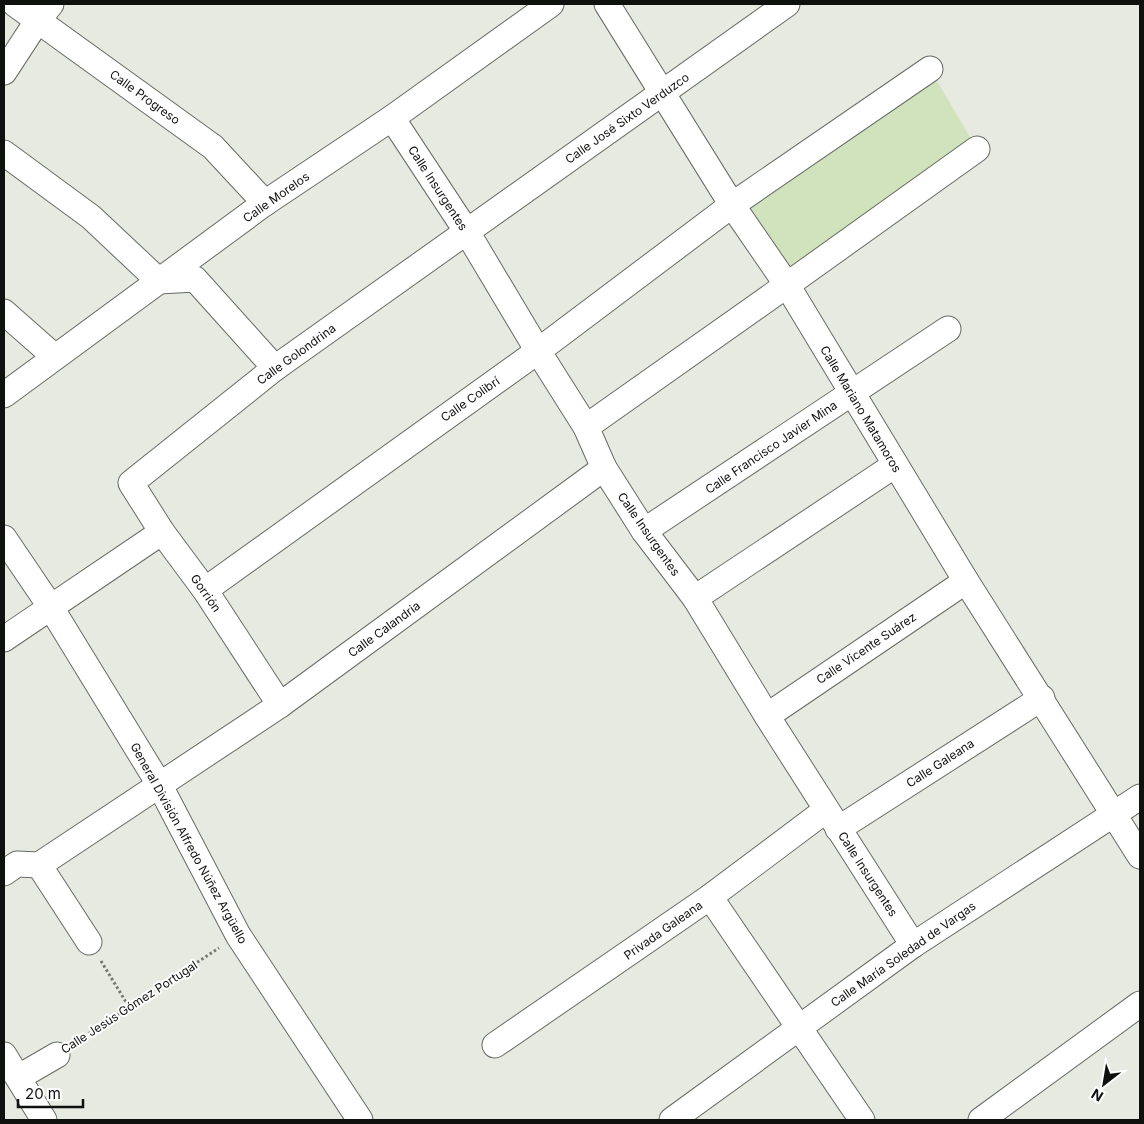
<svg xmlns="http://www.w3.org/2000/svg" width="1144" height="1124" font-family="Inter,sans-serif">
<rect width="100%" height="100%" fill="#e6eae1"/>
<path fill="#d0e3bd" d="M930,69L977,149L787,285L733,205Z"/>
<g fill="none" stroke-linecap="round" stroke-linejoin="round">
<g stroke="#686b64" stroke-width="27">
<g id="street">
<path d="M15,4L213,147L265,203"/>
<path d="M607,4L732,205L787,285L966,581L1140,856"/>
<path d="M4,72L38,20L51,4"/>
<path d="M392,118L467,232L538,351L586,427L604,468L644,531L695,598L767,716L913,945"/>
<path d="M4,153L91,217L159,281L195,279L275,368"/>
<path d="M4,312L55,357"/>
<path d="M4,395L265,203L392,118L551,4"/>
<path d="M586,427L787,285L977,149"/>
<path d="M644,531L948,329"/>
<path d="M4,538L50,606L159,784L238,935L360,1120"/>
<path d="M205,590L538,351L732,205L930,69"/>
<path d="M695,598L895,465"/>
<path d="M4,639L162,532"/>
<path d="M280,705L205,590L162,532L131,483L275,368L787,4"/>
<path d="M767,716L966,581"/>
<path d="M838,829L1042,698"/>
<path d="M39,865L89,942"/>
<path d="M4,873L17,864L39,865L280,705L604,468"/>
<path d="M710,897L862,1120"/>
<path d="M495,1045L710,897L826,810"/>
<path d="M4,1055L44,1120"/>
<path d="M19,1077L57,1055"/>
<path d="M672,1120L913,945L1140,797"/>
<path d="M981,1120L1140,1004"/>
</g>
</g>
<g stroke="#767973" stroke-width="3" stroke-dasharray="2.5 2.5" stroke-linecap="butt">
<path d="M101,961L129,1007"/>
<path d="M76,1042L219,948"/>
</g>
<use href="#street" stroke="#fff" stroke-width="25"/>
</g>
<g text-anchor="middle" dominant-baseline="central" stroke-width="4" stroke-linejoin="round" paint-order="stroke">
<g font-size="12" fill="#0f110e" stroke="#fff">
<text transform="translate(145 97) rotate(36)">Calle Progreso</text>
<text transform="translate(627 118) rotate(-35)">Calle José Sixto Verduzco</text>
<text transform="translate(438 188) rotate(57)">Calle Insurgentes</text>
<text transform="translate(276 197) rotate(-35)">Calle Morelos</text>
<text transform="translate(296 354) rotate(-36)">Calle Golondrina</text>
<text transform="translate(470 399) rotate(-35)">Calle Colibrí</text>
<text transform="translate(861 409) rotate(59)">Calle Mariano Matamoros</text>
<text transform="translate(771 447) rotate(-34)">Calle Francisco Javier Mina</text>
<text transform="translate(649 534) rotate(55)">Calle Insurgentes</text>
<text transform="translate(206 593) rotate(55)">Gorrión</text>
<text transform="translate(384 629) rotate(-36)">Calle Calandria</text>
<text transform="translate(866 648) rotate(-34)">Calle Vicente Suárez</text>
<text transform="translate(940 763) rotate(-33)">Calle Galeana</text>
<text transform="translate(189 843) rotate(61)">General División Alfredo Núñez Argüello</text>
<text transform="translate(868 874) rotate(57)">Calle Insurgentes</text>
<text transform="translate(663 930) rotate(-35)">Privada Galeana</text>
<text transform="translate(903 954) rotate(-35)">Calle María Soledad de Vargas</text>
<text transform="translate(129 1007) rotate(-33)">Calle Jesús Gómez Portugal</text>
</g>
</g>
<rect width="1144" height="1124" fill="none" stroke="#0f110e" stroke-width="10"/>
<g transform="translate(1104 1084) rotate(211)" stroke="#ffffff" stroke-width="4" paint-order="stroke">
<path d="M0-4L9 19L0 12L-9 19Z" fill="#0f110e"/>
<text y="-8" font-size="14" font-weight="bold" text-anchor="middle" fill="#0f110e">N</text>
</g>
<path d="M18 1099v8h65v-8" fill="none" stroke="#0f110e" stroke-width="2.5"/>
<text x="25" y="1099" font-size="15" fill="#0f110e" stroke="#ffffff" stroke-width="4" paint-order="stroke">20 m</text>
</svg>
